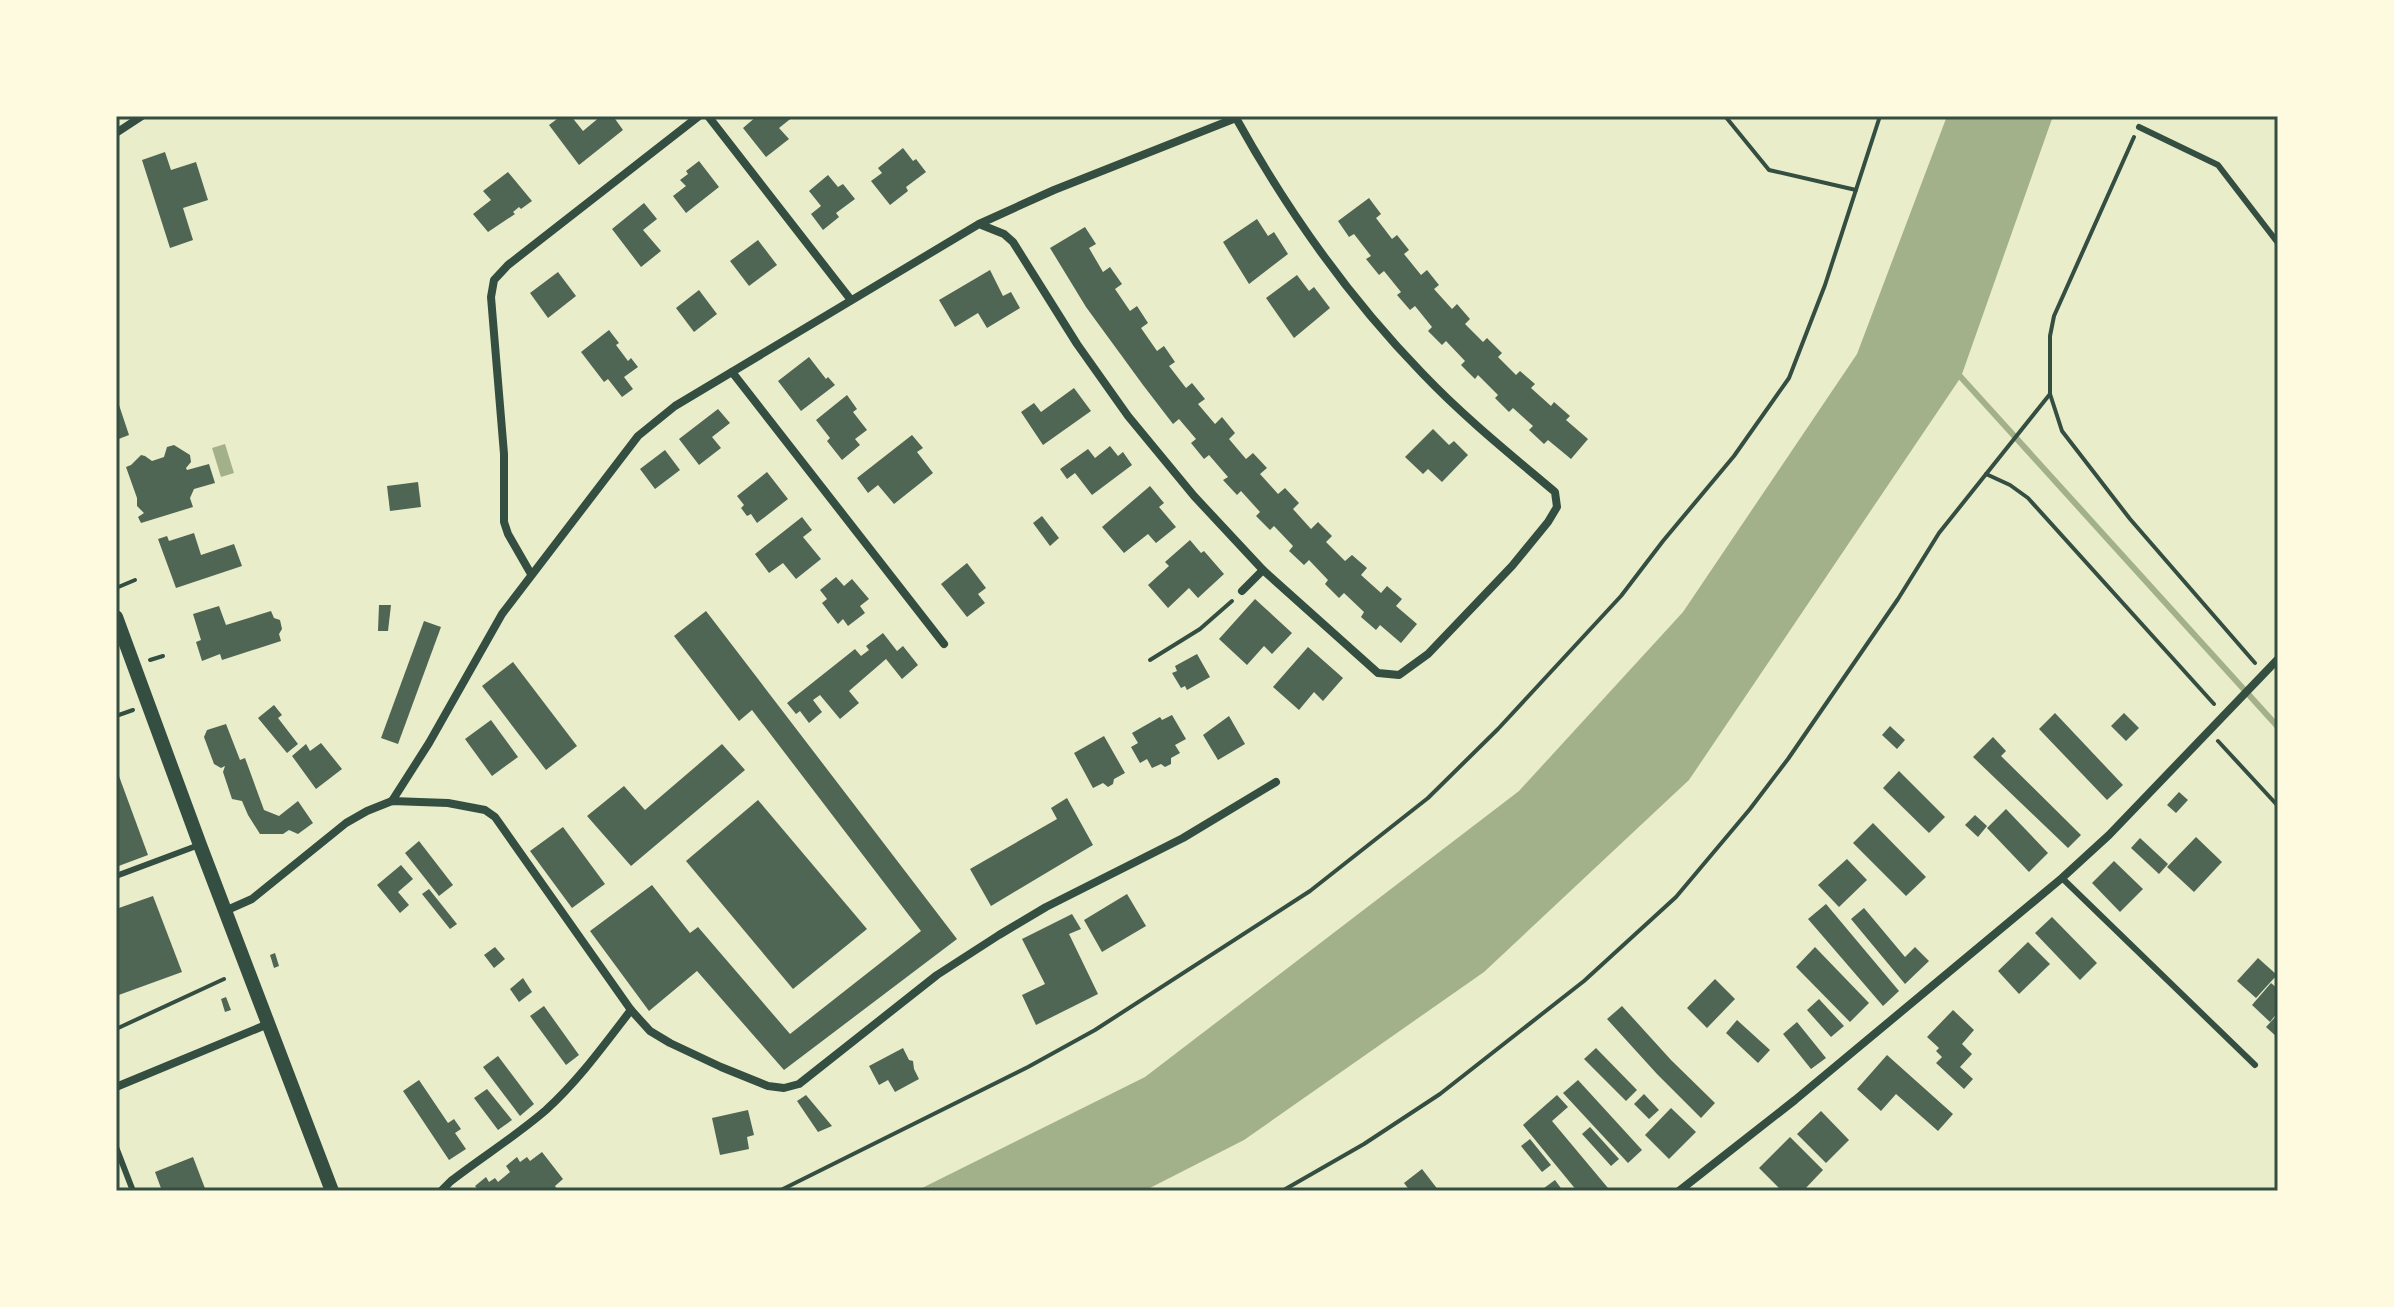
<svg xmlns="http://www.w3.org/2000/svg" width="2394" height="1307" font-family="Arial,sans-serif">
<rect width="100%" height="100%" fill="#e9edc9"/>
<g fill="#a3b18a">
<path d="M1947,116H2053L1961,377L1689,780L1484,972L1244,1140L1144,1191H916L1145,1077L1519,791L1683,612L1857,354Z"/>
<path d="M225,444L234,473L221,477L212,448Z"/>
</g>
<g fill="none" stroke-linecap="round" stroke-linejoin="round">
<path stroke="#a3b18a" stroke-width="6" d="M1958,374L2278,727"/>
</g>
<g fill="#4f6655">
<path d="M561,116H571L583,131L601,116H613L623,130L579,165L549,125Z"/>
<path d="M757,116H794L779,128L789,139L766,157L743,128Z"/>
<path d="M903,148L913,161L916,159L926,172L906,187L908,191L890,205L871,181L882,173L878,168Z"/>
<path d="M165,152L171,170L196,162L208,200L183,208L193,240L170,248L142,160Z"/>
<path d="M699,161L719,187L686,213L673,196L686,186L680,180L688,174L686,171Z"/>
<path d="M508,172L532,201L521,209L519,207L513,212L515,214L488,232L473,214L491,200L483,191Z"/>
<path d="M828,175L838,187L843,184L855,199L836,213L839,217L823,230L811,214L821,206L809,191Z"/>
<path d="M1369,198L1381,214L1376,218L1392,239L1397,235L1409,250L1404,254L1421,275L1427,270L1439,285L1434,289L1452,309L1457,304L1470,319L1465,324L1483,342L1487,338L1502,353L1498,357L1516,375L1520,371L1535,384L1531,388L1551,406L1554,402L1570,416L1566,420L1588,439L1571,459L1548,440L1544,444L1529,430L1533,426L1513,408L1509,412L1495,398L1498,395L1478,375L1475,379L1461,365L1465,361L1446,341L1442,345L1428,331L1432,327L1415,306L1410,310L1397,295L1401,292L1384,271L1379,275L1366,259L1371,256L1354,234L1349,237L1338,221Z"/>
<path d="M644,203L657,219L643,230L661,251L641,267L612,229Z"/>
<path d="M1257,219L1268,236L1274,232L1288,254L1249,284L1223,242Z"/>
<path d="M1085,227L1096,244L1089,248L1103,272L1110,267L1122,284L1115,289L1130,311L1137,306L1148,323L1141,328L1157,351L1164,346L1175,362L1169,366L1186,388L1192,383L1205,399L1198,404L1215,424L1222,417L1235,433L1229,439L1246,459L1253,453L1267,468L1260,474L1278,494L1285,488L1299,503L1293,509L1311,529L1318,522L1332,536L1326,542L1345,561L1352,555L1367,568L1361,575L1381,593L1387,586L1402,599L1396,606L1417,624L1401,643L1380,625L1376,630L1361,617L1364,612L1344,593L1339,598L1325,584L1328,580L1309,560L1304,565L1289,551L1293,546L1274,526L1270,530L1256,516L1260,512L1241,491L1237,495L1223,480L1228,477L1209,455L1204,459L1191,443L1196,439L1179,419L1173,424L1143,385L1086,307L1050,248Z"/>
<path d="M758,240L777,265L749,286L730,261Z"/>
<path d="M990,270L1003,296L1011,292L1020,308L987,328L978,313L955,327L939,300Z"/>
<path d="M558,272L576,296L548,318L530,293Z"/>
<path d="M1297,275L1309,291L1314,287L1330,308L1294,338L1266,298Z"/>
<path d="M699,290L717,314L694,332L676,308Z"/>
<path d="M609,330L619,343L616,345L628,361L631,358L638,367L624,377L633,389L622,397L608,379L604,382L581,352Z"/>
<path d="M809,357L826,379L828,377L835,385L801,411L778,381Z"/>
<path d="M1074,388L1091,411L1043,445L1021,412L1034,403L1041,412Z"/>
<path d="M847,395L857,409L853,412L867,430L855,439L860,445L842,460L827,441L830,438L816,420Z"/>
<path d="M119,405L129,435L116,440V406Z"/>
<path d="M718,409L730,423L712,437L721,448L699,465L679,439Z"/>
<path d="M1433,429L1449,445L1454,441L1468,455L1442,482L1428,469L1423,474L1405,457Z"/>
<path d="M912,435L923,448L917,452L933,473L894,504L878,485L868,493L857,478Z"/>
<path d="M174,445L190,455L191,462L186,468L187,470L209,464L215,483L194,489L190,498L193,507L141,523L138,517L144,513L137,506V498L126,467L131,465L141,455L145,456L152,461L164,457L167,447Z"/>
<path d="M1110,446L1118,456L1123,452L1132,465L1092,495L1075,473L1067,479L1060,469L1088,449L1095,458Z"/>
<path d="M665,450L680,470L655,489L640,469Z"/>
<path d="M767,472L788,499L757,523L751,514L747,516L741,508L744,505L737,496Z"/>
<path d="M418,482L421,507L390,511L387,486Z"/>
<path d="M1150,486L1164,503L1159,507L1176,527L1156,543L1148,534L1124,553L1102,527Z"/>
<path d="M1042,516L1059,538L1050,546L1033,523Z"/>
<path d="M802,517L812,530L803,537L821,559L796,579L783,563L769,573L755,554Z"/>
<path d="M194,533L201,555L234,544L242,566L176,588L158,539L167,536L169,541Z"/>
<path d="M1190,540L1201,553L1204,551L1224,574L1198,598L1189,588L1168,608L1148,585L1169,566L1165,562Z"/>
<path d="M967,563L986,588L978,594L985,603L967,617L941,584Z"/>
<path d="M836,577L844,586L852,579L869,599L860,606L865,613L848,626L843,619L838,624L822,603L827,599L820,590Z"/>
<path d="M1255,599L1292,633L1272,654L1264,646L1247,665L1219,639Z"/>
<path d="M379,605H391L388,631H378Z"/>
<path d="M219,606L226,625L271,611L274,618L280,620L282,629L279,634L281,641L222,660L220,654L202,661L196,642L201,640L193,614Z"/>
<path d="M706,611L957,939L784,1070L697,971L649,1011L590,931L652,885L690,933L698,927L790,1034L921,931L752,710L739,721L674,636Z"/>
<path d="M424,621L441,627L398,744L381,738Z"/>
<path d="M883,633L897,651L903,646L918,665L902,679L886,659L849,691L859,703L840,719L820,695L813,700L822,712L809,723L800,711L796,714L787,703L855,649L861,656L869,650L866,646Z"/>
<path d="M1308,647L1343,678L1323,701L1314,692L1299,710L1273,687Z"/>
<path d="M1197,654L1210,677L1187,690L1185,686L1181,688L1172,673L1177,671L1175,666Z"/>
<path d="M513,662L577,746L546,770L482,686Z"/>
<path d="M274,705L282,715L278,718L298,744L287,753L258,718Z"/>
<path d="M2055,713L2123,785L2107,800L2039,729Z"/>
<path d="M2124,713L2139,728L2126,741L2111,726Z"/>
<path d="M1172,715L1186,739L1175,745L1180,753L1171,758V764L1165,767L1161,764L1152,768L1147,759L1140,763L1131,747L1138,743L1132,733L1160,717L1162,720Z"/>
<path d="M1229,716L1245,744L1218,760L1203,735Z"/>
<path d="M491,720L518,757L492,776L465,739Z"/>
<path d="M226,724L240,760L245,758L264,810L279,816L298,801L313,823L298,834L289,830L283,834H260L248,815L242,801L232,799L223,772L225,766L221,768L214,764L204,737L207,730Z"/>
<path d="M1890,726L1905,740L1897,749L1882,735Z"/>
<path d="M1104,736L1125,773L1114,779L1113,784L1108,787L1103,783L1093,788L1074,753Z"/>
<path d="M1993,737L2006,751L2001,756L2081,835L2068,848L1973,757Z"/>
<path d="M321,743L342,769L316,789L292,756L306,744L310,751Z"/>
<path d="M722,744L745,770L631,866L587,816L624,786L645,810Z"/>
<path d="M116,768L148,855L116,867Z"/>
<path d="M1899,771L1945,817L1929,833L1883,788Z"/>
<path d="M2179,792L2188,800L2176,813L2167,805Z"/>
<path d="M1067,798L1093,845L991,906L970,869L1057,819L1051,808Z"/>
<path d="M758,800L867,929L793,989L686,861Z"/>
<path d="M2006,809L2048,853L2029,872L1987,828Z"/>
<path d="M1975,815L1987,826L1978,837L1965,825Z"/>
<path d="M1873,823L1926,877L1906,896L1853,843Z"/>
<path d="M563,827L605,884L572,908L530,851Z"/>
<path d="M2196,837L2222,862L2194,892L2167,867Z"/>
<path d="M2140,838L2168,864L2159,874L2131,848Z"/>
<path d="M419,841L453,885L439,896L405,853Z"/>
<path d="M1847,859L1867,880L1839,907L1818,885Z"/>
<path d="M2114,861L2143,889L2120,912L2092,883Z"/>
<path d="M401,865L413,879L398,892L409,905L400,913L377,885Z"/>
<path d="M429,889L457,924L450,929L422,894Z"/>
<path d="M1127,894L1146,926L1102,952L1084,920Z"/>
<path d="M153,896L182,972L116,996V909Z"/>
<path d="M1826,904L1899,991L1883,1006L1808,919Z"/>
<path d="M1864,908L1905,957L1915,947L1929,961L1905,984L1851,919Z"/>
<path d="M1072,914L1081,929L1069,934L1098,994L1036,1025L1022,995L1045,984L1022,939Z"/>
<path d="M2052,917L2097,963L2080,980L2035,933Z"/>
<path d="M2028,942L2050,964L2019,994L1998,971Z"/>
<path d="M495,947L505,959L494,968L484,955Z"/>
<path d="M1815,947L1869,1003L1850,1022L1796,967Z"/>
<path d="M275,953L279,966L274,968L270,955Z"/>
<path d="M2258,958L2277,975L2256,998L2237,981Z"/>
<path d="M523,978L532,992L519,1002L510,989Z"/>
<path d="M1715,979L1735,999L1707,1028L1687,1008Z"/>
<path d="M2271,983L2278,989V1012L2270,1022L2252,1005Z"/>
<path d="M226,997L231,1010L225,1012L221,999Z"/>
<path d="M1819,999L1844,1026L1831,1037L1807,1010Z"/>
<path d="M544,1006L579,1055L566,1065L530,1016Z"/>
<path d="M1622,1006L1671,1060L1715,1103L1701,1118L1657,1074L1607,1019Z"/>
<path d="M1953,1010L1974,1030L1962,1044L1972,1054L1960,1067L1973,1079L1964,1089L1936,1063L1942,1057L1936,1051L1939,1048L1927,1037Z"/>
<path d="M2278,1014V1038L2266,1027Z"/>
<path d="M1737,1020L1770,1050L1758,1063L1726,1033Z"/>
<path d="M1797,1022L1826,1058L1811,1069L1783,1034Z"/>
<path d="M903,1048L909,1060L913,1061L914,1069L919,1079L895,1092L888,1080L879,1085L869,1066Z"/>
<path d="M1596,1048L1637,1090L1626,1101L1584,1059Z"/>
<path d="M1887,1055L1953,1114L1938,1131L1896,1094L1881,1111L1857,1089Z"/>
<path d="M498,1056L534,1104L520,1116L483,1067Z"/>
<path d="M419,1080L448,1123L454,1119L461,1129L455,1133L466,1149L449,1160L403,1091Z"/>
<path d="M1578,1080L1642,1150L1628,1163L1563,1093Z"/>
<path d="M487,1089L512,1120L498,1130L474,1098Z"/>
<path d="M1644,1094L1659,1110L1649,1119L1634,1104Z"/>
<path d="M806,1095L832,1126L818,1132L797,1101Z"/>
<path d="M1557,1095L1568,1107L1552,1121L1608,1188L1605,1191H1577L1523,1125Z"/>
<path d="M1671,1108L1696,1132L1669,1159L1645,1135Z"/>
<path d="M748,1110L754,1135L747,1137L749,1149L720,1155L712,1118Z"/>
<path d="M1821,1111L1849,1140L1826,1163L1797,1134Z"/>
<path d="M1590,1127L1619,1159L1611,1166L1582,1134Z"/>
<path d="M1790,1137L1823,1170L1803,1191H1782L1759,1168Z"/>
<path d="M1530,1139L1551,1165L1542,1172L1521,1146Z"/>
<path d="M542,1152L563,1179L555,1186L558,1191H479L475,1186L486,1177L489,1182L495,1178L498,1182L510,1172L506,1166L517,1157L520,1162L527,1157L530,1161Z"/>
<path d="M193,1157L206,1191H162L155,1172Z"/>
<path d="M1422,1169L1439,1191H1410L1404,1183Z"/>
<path d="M1555,1180L1563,1191H1540Z"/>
</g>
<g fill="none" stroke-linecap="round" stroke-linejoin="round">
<g stroke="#344e41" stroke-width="4">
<path d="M1725,116L1769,170L1856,190"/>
<path d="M2134,137L2054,316L2050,336V394L2062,431L2130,519L2255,663"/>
<path d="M1986,474L2010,485L2028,498L2214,704"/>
<path d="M116,588L135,580"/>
<path d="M150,660L163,656"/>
<path d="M1150,660L1200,629L1232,601"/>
<path d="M116,716L133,710"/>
<path d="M2218,741L2278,806"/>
<path d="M116,1029L224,979"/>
<path d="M779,1191L1028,1067L1095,1030L1310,891L1428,798L1498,729L1621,596L1663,541L1734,456L1789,378L1825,285L1880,116"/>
<path d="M1282,1191L1364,1144L1440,1094L1584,981L1676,897L1750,809L1788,759L1898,599L1939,533L2050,394"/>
</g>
<g stroke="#344e41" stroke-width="6">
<path d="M2139,127L2218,165L2278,243"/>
<path d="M116,876L199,845"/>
<path d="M2062,878L2255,1065"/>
<path d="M116,1147L133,1191"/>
</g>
<g stroke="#344e41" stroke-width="8">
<path d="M708,116L851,300"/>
<path d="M116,133L142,116"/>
<path d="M732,372L944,644"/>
<path d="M531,574L508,534L504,522V454L491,297L494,280L508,265L699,116"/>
<path d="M1242,591L1263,570"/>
<path d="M392,801L429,743L502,614L638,436L675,406L979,224L1054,190L1236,118C1287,210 1349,298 1423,374C1464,417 1510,454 1555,492L1557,507L1548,522L1512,566L1428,654L1399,675L1378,673L1263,570L1194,496L1128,416L1077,344L1013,242L1004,234L979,224"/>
<path d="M225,911L252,899L346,823L367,811L392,801L448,803L485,810L495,817L631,1010L650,1031L670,1043L721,1067L768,1086L784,1088L799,1084L937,975L999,935L1046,907L1183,838L1276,782"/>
<path d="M116,1087L268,1024"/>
<path d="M441,1191L451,1181C482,1157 516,1136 546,1110C579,1080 604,1045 631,1010"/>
<path d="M1679,1191L1795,1100L2062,878L2109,835L2278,659"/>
</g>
<path stroke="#344e41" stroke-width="14" d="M116,617L200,845L332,1191"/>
</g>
<rect width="2394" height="1307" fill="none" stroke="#fefae0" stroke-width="236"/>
<rect x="118" y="118" width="2158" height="1071" fill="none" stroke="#344e41" stroke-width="3"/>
</svg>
